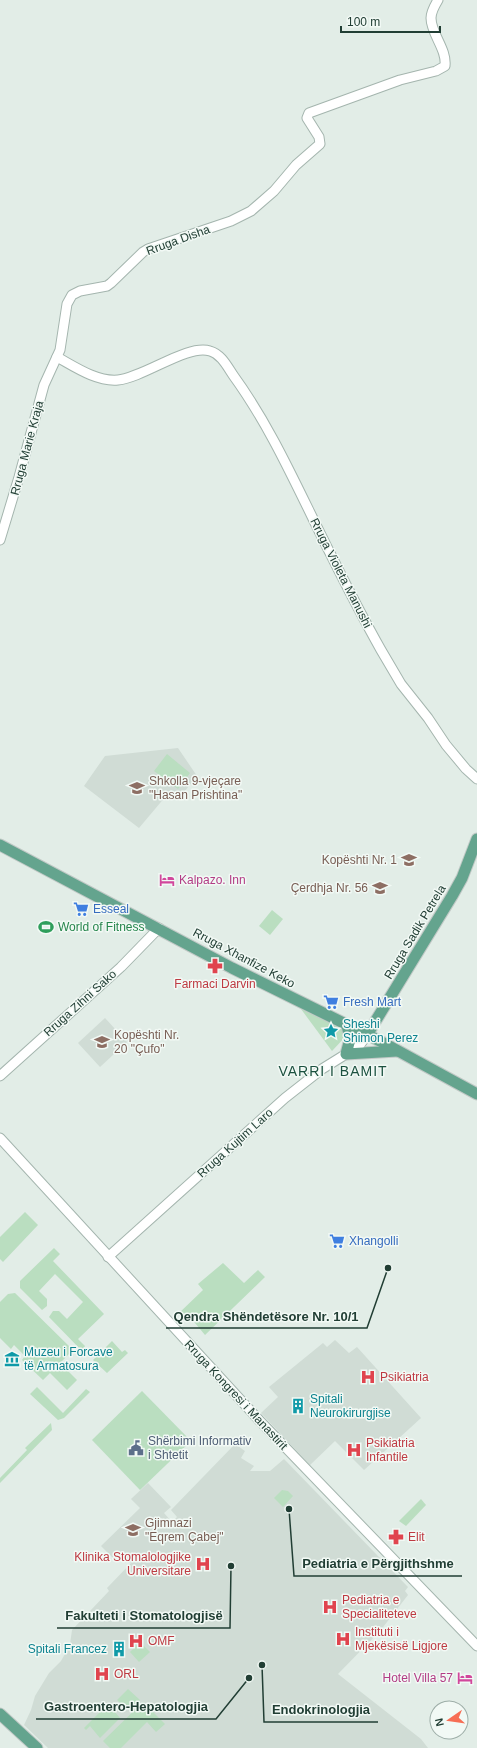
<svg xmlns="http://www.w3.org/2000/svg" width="477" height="1748" font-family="Arial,sans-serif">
<rect width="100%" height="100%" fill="#e2ede7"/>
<g fill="#d0dcd5">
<path d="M178,748L197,776L180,797L171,790L139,828L84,786L105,756Z"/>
<path d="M105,1018L127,1042L100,1067L78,1043Z"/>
<path d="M335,1340L349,1353L357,1347L421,1418L364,1470L335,1441L310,1465L261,1413L278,1397L269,1387L323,1343L327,1347Z"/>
<path d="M235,1444L245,1451L241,1458L254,1466L250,1471H270L284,1459L408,1587L405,1591L408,1595L380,1631L338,1674L421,1739L428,1748H48L24,1725L31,1710L35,1696L49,1673L61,1661L66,1652L70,1644L72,1630L109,1591L107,1588L131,1563L123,1555L116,1561L101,1546L140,1508L131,1499L148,1483L171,1507L164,1513L172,1522L177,1517L171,1510Z"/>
</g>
<g fill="#badec0">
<path d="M167,754L190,773L178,789L154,771Z"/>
<path d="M272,910L283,919L270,935L259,926Z"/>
<path d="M301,1009L344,1029L346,1036L332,1051Z"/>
<path d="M25,1212L38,1225L3,1262L0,1259V1237Z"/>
<path d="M54,1248L60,1254L53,1261L104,1314L78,1339L85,1346L82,1351L49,1317L53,1311H59L67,1319L83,1302L55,1274L39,1291L47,1299V1306L42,1310L20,1288V1281Z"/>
<path d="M223,1263L244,1283L258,1270L265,1277L205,1335L190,1317L183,1320L178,1314L203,1290L198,1284Z"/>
<path d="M15,1293L73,1350L60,1363L77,1380L67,1390L50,1373L43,1380L22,1360L25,1356L14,1345L11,1349L0,1338V1302L8,1294Z"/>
<path d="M112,1341L122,1352L125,1350L128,1353L107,1373L93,1360Z"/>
<path d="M37,1387L63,1413L86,1389L90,1392L64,1418L58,1420L30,1394Z"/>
<path d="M142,1391L191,1441L140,1490L92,1440Z"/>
<path d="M51,1423L52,1430L0,1483V1478L27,1450L25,1448Z"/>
<path d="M282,1490L288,1491L293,1496L283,1507L274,1498Z"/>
<path d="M421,1499L426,1505L406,1526L399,1521Z"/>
<path d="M140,1642L150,1652L139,1662L130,1652Z"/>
<path d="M128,1689L140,1700L134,1705L132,1704L127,1709L117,1700Z"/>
<path d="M143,1702L165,1724L156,1732L147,1722L121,1748H110L103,1741Z"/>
<path d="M108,1704L120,1718L100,1738L90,1726L86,1730L84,1728Z"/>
</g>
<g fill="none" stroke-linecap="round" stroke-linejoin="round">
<g stroke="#a4b5ae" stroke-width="11">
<g id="minor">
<path d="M57,357C75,367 97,382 118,380C145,377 187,344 210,351C221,354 227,366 233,375C273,430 299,492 330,553C346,585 363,618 381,650L401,684L428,718L446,745L466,769L477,779"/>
<path d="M0,540L19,477L44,385L60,350L67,304L72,295L80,291L107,286L111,283L143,252L148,249L231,221L251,211L274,191L296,165L320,144L319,137L307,118L309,113L400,80L436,71L445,66C447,49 431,34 431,18C431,12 435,5 438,0"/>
<path d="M0,1076L121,967L159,928"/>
<path d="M0,1138L259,1420L477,1646"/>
<path d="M108,1257L285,1098L322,1069L359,1046L367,1035"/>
</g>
</g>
<g stroke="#c1c9c6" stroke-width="13">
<g id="major">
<path d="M0,845L232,968L380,1041L477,1094"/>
<path d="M347,1025L350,1039L346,1054L397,1051"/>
<path d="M367,1035L452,896L462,878L477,839"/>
<path d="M0,1714L37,1748"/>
</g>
</g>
<use href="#minor" stroke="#fff" stroke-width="9"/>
<use href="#major" stroke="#64a48e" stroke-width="11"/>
</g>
<defs>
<g id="school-bare" transform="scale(1.2)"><path d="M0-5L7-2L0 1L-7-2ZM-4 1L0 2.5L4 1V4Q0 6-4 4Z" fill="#8d6e63" stroke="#f2f9f5" stroke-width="2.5" paint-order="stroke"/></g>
<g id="hotel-bare" transform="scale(1.2)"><path d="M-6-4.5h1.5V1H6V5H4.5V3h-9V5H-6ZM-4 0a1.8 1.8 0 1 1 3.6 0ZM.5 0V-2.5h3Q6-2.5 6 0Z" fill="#d1479c" stroke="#f2f9f5" stroke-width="2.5" paint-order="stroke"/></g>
<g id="supermarket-bare" transform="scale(1.2)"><path d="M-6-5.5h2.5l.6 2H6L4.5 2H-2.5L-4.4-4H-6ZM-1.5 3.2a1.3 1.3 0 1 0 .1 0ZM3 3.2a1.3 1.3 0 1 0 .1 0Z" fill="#3f7fe0" stroke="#f2f9f5" stroke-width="2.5" paint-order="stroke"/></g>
<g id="stadium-bare" transform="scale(1.2)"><path d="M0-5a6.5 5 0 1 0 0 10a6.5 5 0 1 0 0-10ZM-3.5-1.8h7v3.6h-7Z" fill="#2e9e5b" stroke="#f2f9f5" stroke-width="2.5" paint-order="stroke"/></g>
<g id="pharmacy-bare" transform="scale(1.2)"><path d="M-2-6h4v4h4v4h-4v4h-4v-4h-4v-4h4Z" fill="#e0444e" stroke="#f2f9f5" stroke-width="2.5" paint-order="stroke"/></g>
<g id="sight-bare" transform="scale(1.2)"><path d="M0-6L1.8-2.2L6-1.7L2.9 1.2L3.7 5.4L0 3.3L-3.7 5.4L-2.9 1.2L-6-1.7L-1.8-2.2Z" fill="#0f9aa8" stroke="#f2f9f5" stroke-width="2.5" paint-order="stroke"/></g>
<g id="museum-bare" transform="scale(1.2)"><path d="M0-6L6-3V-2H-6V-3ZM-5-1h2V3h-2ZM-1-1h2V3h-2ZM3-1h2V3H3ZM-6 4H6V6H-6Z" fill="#0f9aa8" stroke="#f2f9f5" stroke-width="2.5" paint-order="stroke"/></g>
<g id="hospital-bare" transform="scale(1.2)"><path d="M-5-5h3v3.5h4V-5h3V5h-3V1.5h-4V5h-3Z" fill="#e0444e" stroke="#f2f9f5" stroke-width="2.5" paint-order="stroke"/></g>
<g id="building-bare" transform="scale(1.2)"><path d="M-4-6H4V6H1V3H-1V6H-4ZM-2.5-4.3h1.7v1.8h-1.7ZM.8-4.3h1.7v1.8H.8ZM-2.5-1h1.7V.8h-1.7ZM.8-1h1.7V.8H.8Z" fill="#0f9aa8" stroke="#f2f9f5" stroke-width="2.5" paint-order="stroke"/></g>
<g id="civic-bare" transform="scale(1.2)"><path d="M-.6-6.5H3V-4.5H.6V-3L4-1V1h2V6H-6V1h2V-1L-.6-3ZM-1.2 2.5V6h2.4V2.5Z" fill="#5c6f8a" stroke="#f2f9f5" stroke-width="2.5" paint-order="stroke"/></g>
</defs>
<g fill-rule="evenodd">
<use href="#school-bare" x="137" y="788"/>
<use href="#school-bare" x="409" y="860"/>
<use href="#hotel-bare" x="167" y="880"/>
<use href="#school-bare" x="380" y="888"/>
<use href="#supermarket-bare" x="81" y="909"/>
<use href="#stadium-bare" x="46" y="927"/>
<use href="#pharmacy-bare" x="215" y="966"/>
<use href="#supermarket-bare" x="331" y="1002"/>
<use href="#sight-bare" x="331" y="1031"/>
<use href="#school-bare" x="102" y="1042"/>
<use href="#supermarket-bare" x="337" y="1241"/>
<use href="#museum-bare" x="12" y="1359"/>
<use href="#hospital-bare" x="368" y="1377"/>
<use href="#building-bare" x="298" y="1406"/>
<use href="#civic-bare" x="136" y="1448"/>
<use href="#hospital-bare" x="354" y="1450"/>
<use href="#school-bare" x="133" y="1530"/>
<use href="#pharmacy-bare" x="396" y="1537"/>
<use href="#hospital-bare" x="203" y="1564"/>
<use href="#hospital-bare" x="330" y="1607"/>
<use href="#hospital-bare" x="343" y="1639"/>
<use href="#hospital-bare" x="136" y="1641"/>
<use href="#building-bare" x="119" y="1649"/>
<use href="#hospital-bare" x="102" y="1674"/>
<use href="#hotel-bare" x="465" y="1678"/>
</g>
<g text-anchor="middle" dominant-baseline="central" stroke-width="3" stroke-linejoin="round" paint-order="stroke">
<g font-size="12" fill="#213e34" stroke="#f2f9f5">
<text transform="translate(178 240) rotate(-20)">Rruga Disha</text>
<text transform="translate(27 448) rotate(-75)">Rruga Marie Kraja</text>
<text transform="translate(341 573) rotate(63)">Rruga Violeta Manushi</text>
<text transform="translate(415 932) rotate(-59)">Rruga Sadik Petrela</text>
<text transform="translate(244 958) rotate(28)">Rruga Xhanfize Keko</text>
<text transform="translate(80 1003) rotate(-42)">Rruga Zihni Sako</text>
<text transform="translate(235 1143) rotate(-42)">Rruga Kujtim Laro</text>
<text transform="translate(236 1395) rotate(47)">Rruga Kongresi i Manastirit</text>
</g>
<g font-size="12" fill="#785e54" stroke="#f2f9f5" text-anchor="start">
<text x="149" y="781">Shkolla 9-vjeçare<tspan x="149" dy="14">"Hasan Prishtina"</tspan></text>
<text x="397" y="860" text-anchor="end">Kopështi Nr. 1</text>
<text x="368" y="888" text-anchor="end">Çerdhja Nr. 56</text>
<text x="114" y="1035">Kopështi Nr.<tspan x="114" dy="14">20 "Çufo"</tspan></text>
<text x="145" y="1523">Gjimnazi<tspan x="145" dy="14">"Eqrem Çabej"</tspan></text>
</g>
<g font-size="12" fill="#b23c85" stroke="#f2f9f5" text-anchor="start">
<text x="179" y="880">Kalpazo. Inn</text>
<text x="453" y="1678" text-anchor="end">Hotel Villa 57</text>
</g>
<g font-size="12" fill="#366cbe" stroke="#f2f9f5" text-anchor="start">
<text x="93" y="909">Esseal</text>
<text x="343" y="1002">Fresh Mart</text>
<text x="349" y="1241">Xhangolli</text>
</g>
<g font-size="12" fill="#27864d" stroke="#f2f9f5" text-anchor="start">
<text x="58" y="927">World of Fitness</text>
</g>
<g font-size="12" fill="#be3a42" stroke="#f2f9f5" text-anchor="start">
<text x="215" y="984" text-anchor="middle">Farmaci Darvin</text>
<text x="380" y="1377">Psikiatria</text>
<text x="366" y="1443">Psikiatria<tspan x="366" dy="14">Infantile</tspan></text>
<text x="408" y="1537">Elit</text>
<text x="191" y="1557" text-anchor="end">Klinika Stomalologjike<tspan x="191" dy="14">Universitare</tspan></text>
<text x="342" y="1600">Pediatria e<tspan x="342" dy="14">Specialiteteve</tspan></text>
<text x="355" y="1632">Instituti i<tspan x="355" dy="14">Mjekësisë Ligjore</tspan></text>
<text x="148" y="1641">OMF</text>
<text x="114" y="1674">ORL</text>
</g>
<g font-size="12" fill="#0d838f" stroke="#f2f9f5" text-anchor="start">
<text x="343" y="1024">Sheshi<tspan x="343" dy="14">Shimon Perez</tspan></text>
<text x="24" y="1352">Muzeu i Forcave<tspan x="24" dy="14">të Armatosura</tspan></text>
<text x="310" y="1399">Spitali<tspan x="310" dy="14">Neurokirurgjise</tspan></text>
<text x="107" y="1649" text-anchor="end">Spitali Francez</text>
</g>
<g font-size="12" fill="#4e5e75" stroke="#f2f9f5" text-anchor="start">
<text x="148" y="1441">Shërbimi Informativ<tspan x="148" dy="14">i Shtetit</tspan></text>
</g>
<g font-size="14" letter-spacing="1" fill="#1c513f" stroke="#f2f9f5">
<text x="333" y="1071">VARRI I BAMIT</text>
</g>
</g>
<path fill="none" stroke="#213e34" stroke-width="1.5" d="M388 1268L367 1328H166M289 1509L294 1576H462M231 1566L230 1628H57M249 1678L216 1719H36M262 1665L264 1722H378"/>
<g fill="#213e34" stroke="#f2f9f5" stroke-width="1.5">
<circle cx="388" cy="1268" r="4"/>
<circle cx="289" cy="1509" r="4"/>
<circle cx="231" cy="1566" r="4"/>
<circle cx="249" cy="1678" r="4"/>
<circle cx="262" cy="1665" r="4"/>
</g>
<g font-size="13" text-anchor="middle" font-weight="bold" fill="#213e34" stroke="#f2f9f5" stroke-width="3" stroke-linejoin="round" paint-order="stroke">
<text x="266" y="1321">Qendra Shëndetësore Nr. 10/1</text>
<text x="378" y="1568">Pediatria e Përgjithshme</text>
<text x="144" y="1620">Fakulteti i Stomatologjisë</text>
<text x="126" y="1711">Gastroentero-Hepatologjia</text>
<text x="321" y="1714">Endokrinologjia</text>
</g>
<g transform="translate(449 1720) rotate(257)"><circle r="19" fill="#f2f9f5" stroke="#9eaea8"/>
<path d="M0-3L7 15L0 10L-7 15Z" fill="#f76e55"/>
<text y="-6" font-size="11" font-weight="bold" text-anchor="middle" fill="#213e34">N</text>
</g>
<path d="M341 26v6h99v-6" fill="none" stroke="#213e34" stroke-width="2"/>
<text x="347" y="26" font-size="12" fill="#213e34" stroke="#f2f9f5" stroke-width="3" paint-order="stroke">100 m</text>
</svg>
